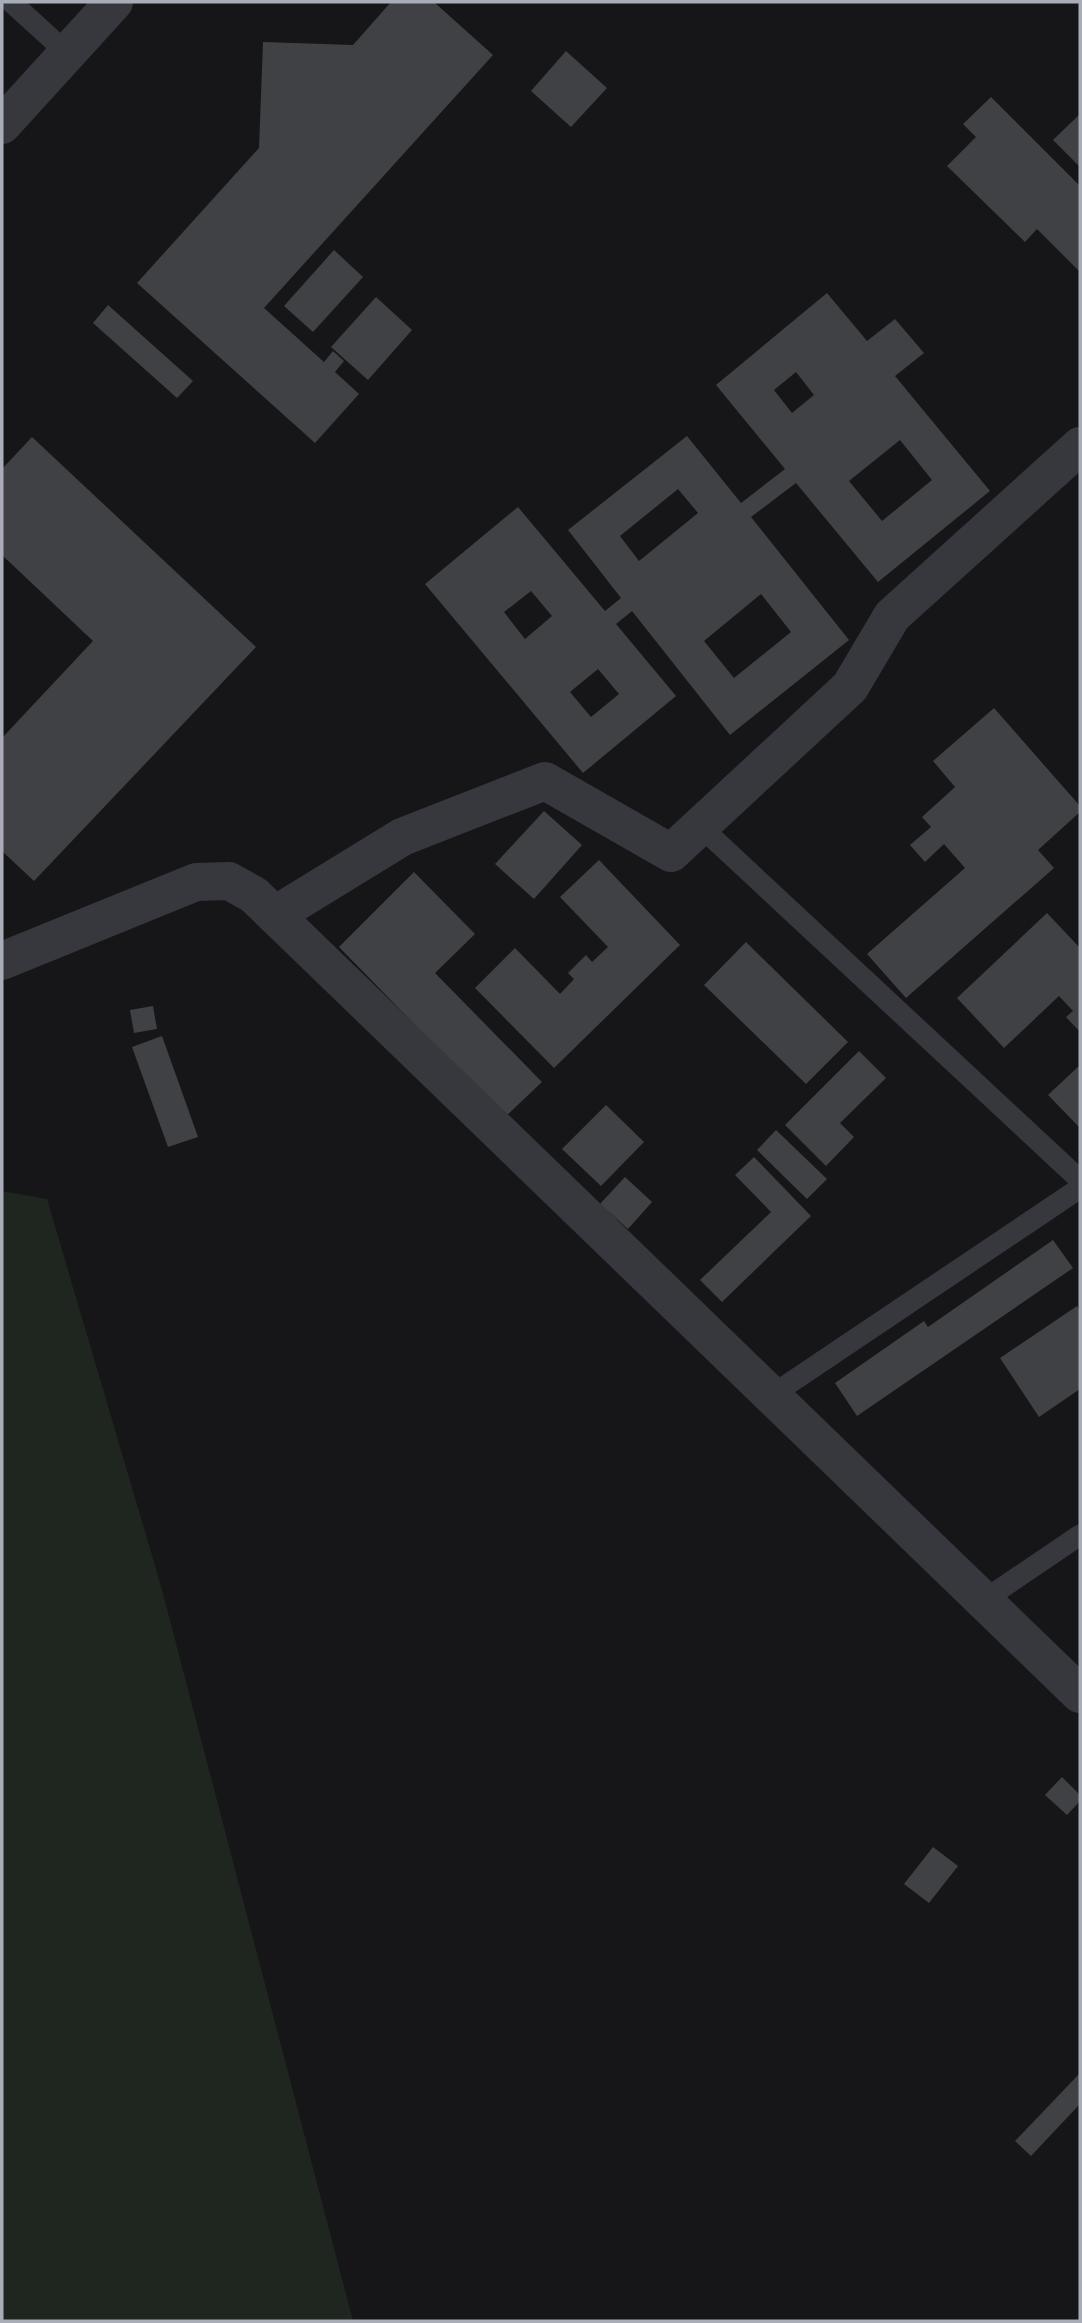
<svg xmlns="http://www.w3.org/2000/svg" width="1082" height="2323" font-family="'Public Sans',sans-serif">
<rect width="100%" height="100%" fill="#161618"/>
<path fill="#1e261f" d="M2,1191L47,1199L161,1586L353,2321H2Z"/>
<g fill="#404145" fill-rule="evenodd">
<path d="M391,2H434L493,55L264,308L324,362L333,351L344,361L335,372L359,394L315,443L137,283L259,148L263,42L353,45Z"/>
<path d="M566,51L607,88L571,127L531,91Z"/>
<path d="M991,97L1080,186V272L1037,229L1025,242L947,166L976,137L963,124Z"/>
<path d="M1080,114V167L1053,140Z"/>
<path d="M334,250L363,277L313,332L284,306Z"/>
<path d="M827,293L867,341L895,319L924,353L895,376L990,491L878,582L796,483L751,517L849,640L730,735L632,611L616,624L676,696L583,773L425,584L518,507L605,611L621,598L568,530L687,436L741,503L785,469L716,385ZM796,372L814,395L792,413L774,390ZM900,440L932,480L882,521L849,481ZM678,489L698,513L639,561L620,536ZM531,591L552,616L525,639L504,612ZM761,594L791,632L734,678L704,641ZM598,669L619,694L591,717L570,692Z"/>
<path d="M376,297L412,330L368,380L331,347Z"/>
<path d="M108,305L193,381L177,398L93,323Z"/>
<path d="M32,437L256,647L34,881L2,851V738L93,641L2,555V469Z"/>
<path d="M994,708L1080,806V812L1038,850L1054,868L906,998L867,954L965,868L944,844L925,862L910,845L931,827L922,817L955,787L933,761Z"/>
<path d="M544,811L582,845L534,899L495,864Z"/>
<path d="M599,860L680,945L554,1068L475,988L515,948L560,994L574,979L568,973L586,955L592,962L608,947L560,897Z"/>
<path d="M414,872L475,934L435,973L542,1082L505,1117L339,947Z"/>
<path d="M1047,913L1080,948V1032L1066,1017L1073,1011L1059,996L1004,1048L957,998Z"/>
<path d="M746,942L848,1042L806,1084L704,985Z"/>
<path d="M153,1006L157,1029L134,1033L130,1010Z"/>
<path d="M162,1036L198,1137L168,1147L132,1047Z"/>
<path d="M859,1051L886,1078L840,1123L854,1137L826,1166L785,1125Z"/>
<path d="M1080,1065V1128L1048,1095Z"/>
<path d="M606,1105L644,1142L601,1186L562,1149Z"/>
<path d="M776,1130L827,1179L807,1199L757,1150Z"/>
<path d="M754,1157L811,1216L722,1302L700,1280L771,1212L735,1175Z"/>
<path d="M625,1177L652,1202L628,1229L600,1204Z"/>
<path d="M1053,1240L1073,1268L857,1416L835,1383L924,1321L928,1327Z"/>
<path d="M1077,1306L1080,1311V1389L1039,1417L1000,1358Z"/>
<path d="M1062,1777L1080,1795V1801L1067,1815L1045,1795Z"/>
<path d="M933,1847L958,1866L929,1903L904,1884Z"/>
<path d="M1080,2073V2104L1031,2156L1015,2141Z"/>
</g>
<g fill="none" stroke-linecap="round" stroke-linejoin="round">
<g stroke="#37383d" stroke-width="21">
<path d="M11,2L67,53"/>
<path d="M701,827L1080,1180"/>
<path d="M772,1395L1080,1188"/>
<path d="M984,1600L1080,1535"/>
</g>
<g stroke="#37383d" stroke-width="38">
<path d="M275,915L402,837L545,781L671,853L850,687L892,616L1080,446"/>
<path d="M2,961L196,882L229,881L254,895L1080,1694"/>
</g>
<path stroke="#37383d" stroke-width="38" d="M2,125L114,2"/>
</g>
<rect width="1082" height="2323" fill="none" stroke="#a8adb8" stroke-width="7"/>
</svg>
